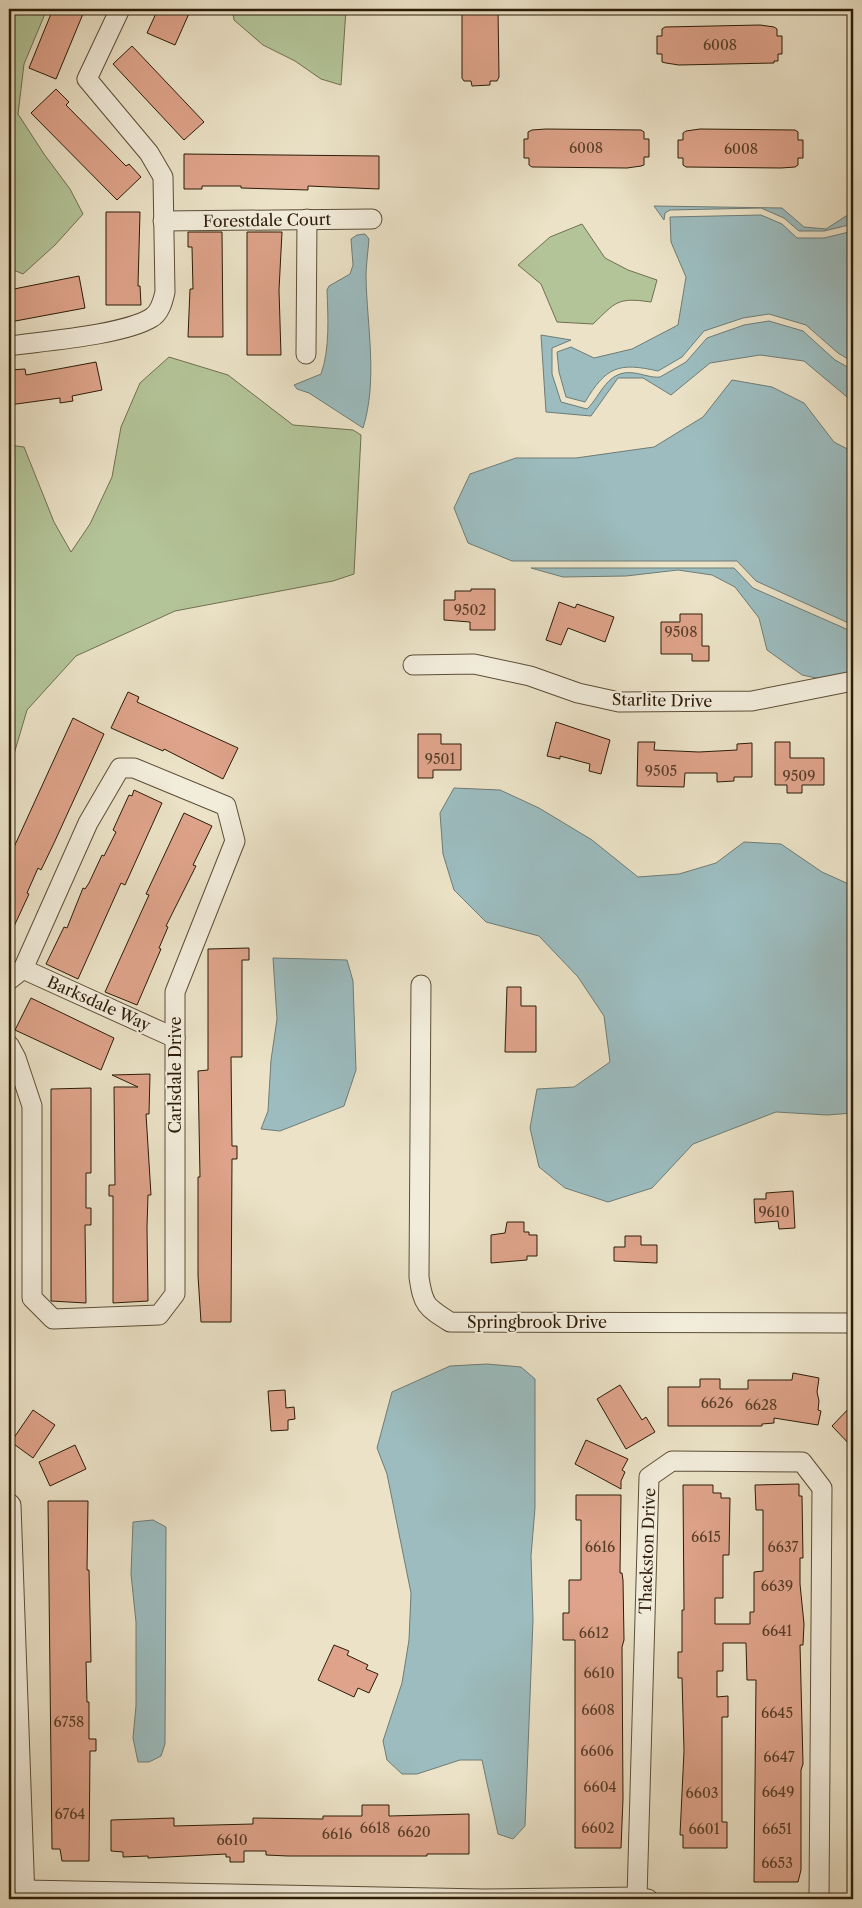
<svg xmlns="http://www.w3.org/2000/svg" width="862" height="1908" font-family="'Libre Caslon Text',serif">
<rect width="100%" height="100%" fill="#ebe2c7"/>
<filter id="stains"><feTurbulence type="fractalNoise" baseFrequency=".004" numOctaves="4"/><feColorMatrix values="0 0 0 0 .2 0 0 0 0 .09 0 0 0 0 .02 0 0 0 .5 -.17"/></filter>
<radialGradient id="worn" r=".72"><stop offset=".6" stop-color="#630" stop-opacity="0"/><stop offset="1" stop-color="#630" stop-opacity=".3"/></radialGradient>
<g fill="#b3c498" stroke="#707050">
<path d="M9,9H47L24,64L18,114L44,154L70,189L83,214L55,245L23,274L9,268Z"/>
<path d="M241,9H346L341,85L321,79L295,61L263,45L234,20L233,14Z"/>
<path d="M582,224L605,258L628,270L657,280L651,302C617,297 616,302 593,324L557,322L541,284L518,265L550,237Z"/>
<path d="M169,357L228,375L293,425L353,430L361,435L354,574L333,581L175,611L76,656L27,710L9,771V445L24,447L54,522L71,552L90,524L112,477L121,427L140,383Z"/>
</g>
<g fill="#9cbcbf" stroke="#6f7c75">
<path d="M654,206L782,208L804,227L826,229L846,216H853V224L824,231H799L784,218L761,208L670,210L665,213L664,220Z"/>
<path d="M761,215L782,224L797,238H824L853,231V362L838,353L806,325L769,314L743,318L704,331L682,357L658,371C618,362 606,367 585,402L566,397L559,372L557,352L571,347L594,358L632,349L678,325L686,277L671,242L670,217Z"/>
<path d="M365,234L369,239C368,252 366,265 366,277C367,327 378,380 363,428L309,393L297,389L294,385L321,374C330,349 328,317 327,290L329,286L350,274L353,265L351,239L357,235Z"/>
<path d="M769,321L803,331L835,360L853,370V402L804,361L760,355L710,363L671,395L643,378H618L591,416L546,412L541,335L571,340L552,348V374L561,402L587,409C601,396 607,369 634,373C643,374 651,378 660,377L686,362L707,338L744,325Z"/>
<path d="M732,380L772,387L804,403L834,442L853,452V625L756,581L737,561H512L468,543L454,508L470,474L516,458H576L654,447L703,417Z"/>
<path d="M531,568H734L753,588L853,632V672L821,679L802,675L767,650L759,618L735,587L712,575L678,570L626,576L563,577Z"/>
<path d="M454,788L500,790L539,808L592,840L638,877L679,874L716,863L744,842L781,844L822,872L853,886V1113L827,1115L776,1112L693,1144L652,1188L608,1202L565,1188L539,1167L530,1128L537,1089L574,1087L610,1062L604,1016L578,977L539,936L486,922L454,890L443,854L440,813Z"/>
<path d="M273,958L347,960L353,981L356,1070L344,1106L280,1131L261,1129L268,1111L271,1060L277,1019Z"/>
<path d="M487,1364L521,1367L535,1379V1508L531,1556L533,1620L525,1826L513,1839L498,1834L482,1760H460L417,1774H402L387,1760L383,1741L402,1683L409,1640L411,1593L387,1474L377,1448L392,1392L450,1366Z"/>
<path d="M153,1520L166,1527L165,1744L161,1756L149,1762H138L133,1738L136,1706V1622L131,1574L133,1522Z"/>
</g>
<g fill="#dea38a" stroke="#2c1c07">
<path d="M53,9H85L56,79L29,68Z"/>
<path d="M158,9H191L175,45L147,33Z"/>
<path d="M462,9H498L499,77L497,81H490V85L472,86L471,81H464L462,78Z"/>
<path d="M760,25L774,27L777,29V36H782V54H778V61H774V63L679,65L666,63L662,62V54H657V36H662V29L665,27Z"/>
<path d="M132,46L204,122L184,140L113,64Z"/>
<path d="M56,89L69,102L66,105L126,166L129,164L141,177L117,200L31,113Z"/>
<path d="M546,129L641,130L644,132V139H649V157H644V165L641,166L627,168L532,167L529,165V158H524V139H528V132L532,130Z"/>
<path d="M700,129L795,130L798,132V140H803V158H798V165L795,167L781,168L686,167L683,165V158H678V140H683V133L686,131Z"/>
<path d="M184,154L379,156V189L308,186V190L241,188V186H202V189H184Z"/>
<path d="M106,212H140L138,286H140L141,305H106Z"/>
<path d="M188,232H222L223,337H188L190,289H193L192,247H188Z"/>
<path d="M247,232H282L279,290L281,355H247Z"/>
<path d="M79,276L85,308L10,322L9,290Z"/>
<path d="M96,362L102,390L72,396L73,401L60,403V398L9,405V370L25,369L26,375Z"/>
<path d="M471,589H495V630H470V622L444,620V600H455V591H471Z"/>
<path d="M559,602L575,608L577,604L614,617L605,642L568,628L561,645L546,640Z"/>
<path d="M680,614H702V646H709V661H692V654H661V622H680Z"/>
<path d="M128,692L139,697L137,702L238,748L223,779L164,749L163,751L111,728Z"/>
<path d="M73,718L104,734L54,843L41,870L38,868L27,893L29,894L9,937V858Z"/>
<path d="M556,722L610,740L601,774L589,771L590,764L560,756V759L547,756Z"/>
<path d="M418,734H441V744H461V770H433V778H418Z"/>
<path d="M638,742H655L654,750L699,752L737,750V744L752,743V777H734V781L717,782V773H685L684,787L637,786Z"/>
<path d="M775,742H790V758H824V785H802V793H787V785H775Z"/>
<path d="M134,790L162,803L125,885L121,883L78,979L46,964L64,927L67,928L83,888L85,889L89,883L102,855L104,856L116,832L113,830L129,795L132,796Z"/>
<path d="M184,813L212,826L193,865L196,866L166,926L168,927L159,948L161,949L137,1005L105,992L149,895L146,894Z"/>
<path d="M249,948V960H242V1057H231L232,1146H237V1159H232L231,1322H201L198,1276V1177H200L198,1071L208,1070V949Z"/>
<path d="M507,987H521V1006H536V1052H505Z"/>
<path d="M31,998L114,1038L101,1070L15,1030Z"/>
<path d="M150,1074L149,1114H146L151,1195H148L147,1227L148,1301L113,1303V1196H109V1185H115L114,1087H138L112,1075Z"/>
<path d="M91,1088V1173H86V1208H91V1225H85L86,1303L51,1301V1089Z"/>
<path d="M793,1191L795,1228L779,1229L778,1221L755,1223L754,1199H766V1193Z"/>
<path d="M507,1222H524V1232H529V1235H537V1256H527V1260L491,1263V1235L505,1233Z"/>
<path d="M625,1236H641V1245H657V1263L614,1261V1247H625Z"/>
<path d="M793,1373L819,1378L817,1392L819,1401L818,1410L821,1411L818,1425L774,1418V1423L762,1424V1426H668V1387H700V1379H720V1389H748V1380H792Z"/>
<path d="M620,1385L642,1420L646,1417L655,1432L626,1449L597,1399Z"/>
<path d="M285,1390L286,1408L294,1407L295,1419L288,1420V1430L271,1431L268,1391Z"/>
<path d="M853,1404V1448L832,1426Z"/>
<path d="M33,1410L55,1425L33,1458L11,1442Z"/>
<path d="M586,1440L628,1459L622,1470L625,1472L621,1481V1489L575,1464Z"/>
<path d="M75,1445L86,1469L50,1486L39,1462Z"/>
<path d="M799,1484V1496H802L803,1558H800V1584L804,1624L803,1645H800L803,1764L801,1770V1870L798,1882H754L756,1680H747L746,1643H723V1671H717V1697L728,1696V1717H722V1822H727V1848H683V1835H680L684,1751L682,1678H678V1652H682V1610H684L683,1485H713V1493H721V1498H730L729,1555H723V1598H715V1624H750V1612H754V1572L763,1571V1510H756L755,1485Z"/>
<path d="M576,1495H621L620,1573H622L623,1580L624,1640L622,1647L623,1799L621,1848H575V1640H563V1613H569V1580H581V1520H576Z"/>
<path d="M48,1501H88L87,1570H89L91,1662H86L87,1702H89V1739H96V1751H90L89,1861H62L60,1849H52Z"/>
<path d="M334,1645L349,1651L347,1655L368,1665L366,1669L378,1674L369,1693L358,1688L354,1697L318,1680Z"/>
<path d="M362,1805H389V1816L469,1814V1854H427V1856H288L266,1855V1851H244V1862H230V1857H226V1854L148,1858V1856L123,1857V1852L111,1851V1820L174,1818V1826L253,1824V1818L323,1819V1816H362Z"/>
</g>
<g fill="none" stroke-linecap="round" stroke-linejoin="round">
<g stroke="#5c4e37" stroke-width="21">
<g id="minor">
<path d="M163,221L372,219"/>
<path d="M9,346C44,341 123,335 151,318C160,313 163,301 165,292L163,177L149,153L87,79L120,9"/>
<path d="M306,354L307,219"/>
<path d="M413,665L474,664L530,676L578,693L619,702L752,701L853,681"/>
<path d="M23,969L175,1038"/>
<path d="M9,980L23,969L88,823L120,768H134L226,806L235,841L175,992V1294L159,1315L53,1319L32,1298V1106L16,1058L9,1045"/>
<path d="M421,985L419,1277C423,1305 426,1307 450,1322L853,1323"/>
<path d="M9,1503L11,1505L25,1899"/>
<path d="M25,1890L484,1899L637,1897L648,1899"/>
<path d="M637,1897L649,1477L672,1461L802,1462L822,1488L819,1899"/>
</g>
</g>
<use href="#minor" stroke="#f2ecdb" stroke-width="19"/>
</g>
<g text-anchor="middle" dominant-baseline="central" stroke-width="4" stroke-linejoin="round" paint-order="stroke">
<g font-size="14" fill="#583e28">
<text x="720" y="45">6008</text>
<text x="586" y="148">6008</text>
<text x="741" y="149">6008</text>
<text x="470" y="610">9502</text>
<text x="681" y="632">9508</text>
<text x="440" y="759">9501</text>
<text x="661" y="771">9505</text>
<text x="799" y="776">9509</text>
<text x="774" y="1212">9610</text>
<text x="717" y="1403">6626</text>
<text x="761" y="1405">6628</text>
<text x="706" y="1537">6615</text>
<text x="600" y="1547">6616</text>
<text x="783" y="1547">6637</text>
<text x="777" y="1586">6639</text>
<text x="777" y="1631">6641</text>
<text x="594" y="1633">6612</text>
<text x="599" y="1673">6610</text>
<text x="598" y="1710">6608</text>
<text x="777" y="1713">6645</text>
<text x="69" y="1722">6758</text>
<text x="597" y="1751">6606</text>
<text x="779" y="1757">6647</text>
<text x="600" y="1787">6604</text>
<text x="778" y="1792">6649</text>
<text x="702" y="1793">6603</text>
<text x="70" y="1814">6764</text>
<text x="375" y="1828">6618</text>
<text x="598" y="1828">6602</text>
<text x="704" y="1829">6601</text>
<text x="777" y="1829">6651</text>
<text x="414" y="1832">6620</text>
<text x="337" y="1834">6616</text>
<text x="232" y="1840">6610</text>
<text x="777" y="1863">6653</text>
</g>
<g font-size="16" fill="#2c1c07" stroke="#f2ecdb">
<text transform="translate(267 220) rotate(-1)">Forestdale Court</text>
<text transform="translate(662 700) rotate(1)">Starlite Drive</text>
<text transform="translate(99 1003) rotate(24)">Barksdale Way</text>
<text transform="translate(175 1075) rotate(-90)">Carlsdale Drive</text>
<text x="537" y="1322">Springbrook Drive</text>
<text transform="translate(647 1551) rotate(-88)">Thackston Drive</text>
</g>
</g>
<rect width="862" height="1908" fill="none" stroke="#ebe2c7" stroke-width="30"/>
<rect x="10" y="10" width="842" height="1888" fill="none" stroke="#2c1c07" stroke-width="2.5"/>
<rect x="15" y="15" width="832" height="1878" fill="none" stroke="#2c1c07"/>
<rect width="100%" height="100%" filter="url(#stains)"/>
<rect width="100%" height="100%" fill="url(#worn)"/>
</svg>
